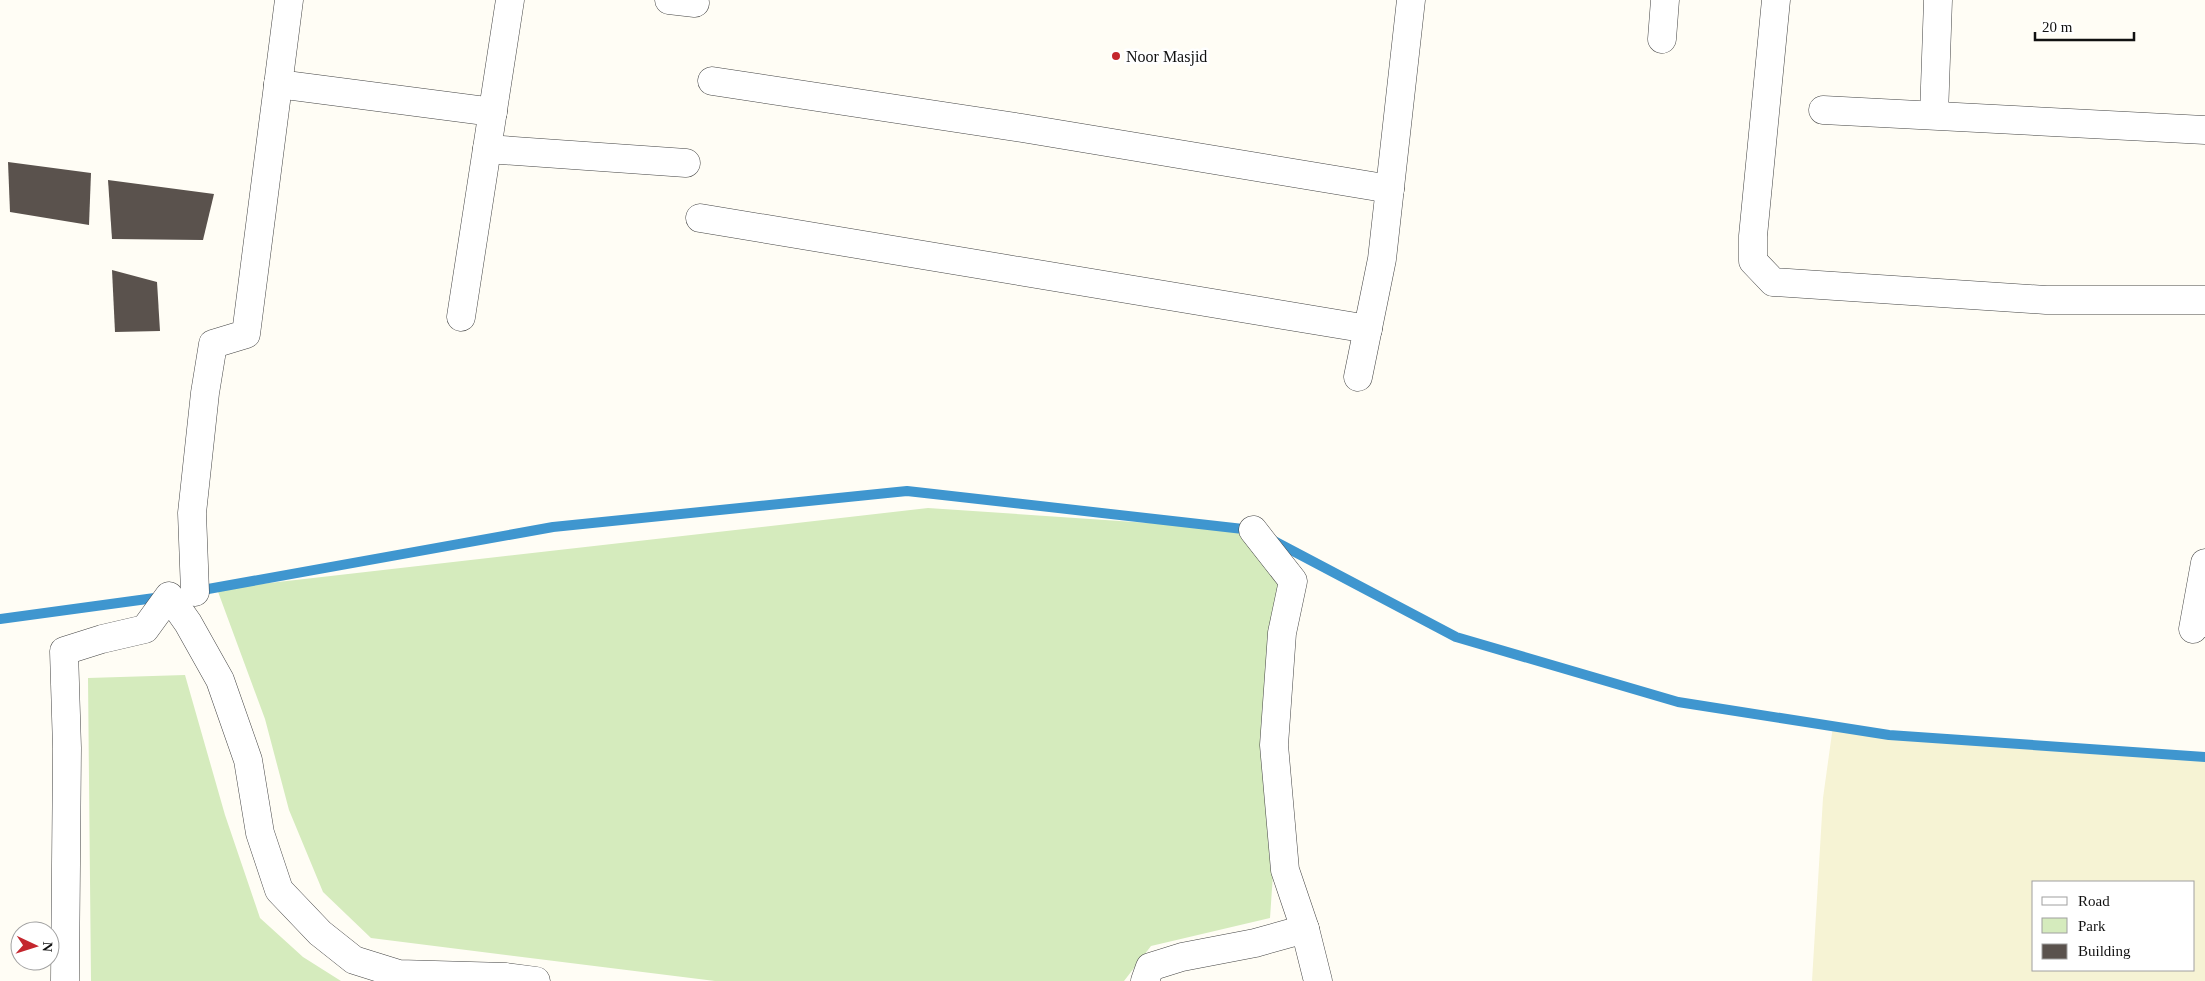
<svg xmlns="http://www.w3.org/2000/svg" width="2205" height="981" font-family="Georgia,serif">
<rect width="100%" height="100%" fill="#fffdf5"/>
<path fill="#f6f3d4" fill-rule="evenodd" d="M1833,726L2075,748L2205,757V981H1812L1823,798ZM2034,882H2194V970H2034Z"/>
<g fill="#d5ebbd">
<path d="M928,508L1253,530L1293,581L1270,918L1151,946L1124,981H715L371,938L323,892L289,810L265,719L217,589Z"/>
<path d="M185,675L225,815L260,918L303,957L341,981H91L88,678Z"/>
</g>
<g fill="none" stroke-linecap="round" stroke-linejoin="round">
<g stroke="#3f96cf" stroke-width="10">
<path d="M1272,540L1456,637L1678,702L1889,735L2205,757"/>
<path d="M197,591L553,527L907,491L1252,530"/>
<path d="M0,619L162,597"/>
</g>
</g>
<g fill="#5a524d">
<path d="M8,162L91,173L89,225L10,212Z"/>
<path d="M108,180L214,194L203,240L112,239Z"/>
<path d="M112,270L157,282L160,331L115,332Z"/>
</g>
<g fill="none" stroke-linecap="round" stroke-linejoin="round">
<g stroke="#444" stroke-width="29">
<g id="street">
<path d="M669,0L695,3"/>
<path d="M1776,0L1753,236V261L1773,282L2046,300H2205"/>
<path d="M1662,39L1665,0"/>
<path d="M712,81L1022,128L1390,189"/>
<path d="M278,84L493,112"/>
<path d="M1823,110L2205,130"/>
<path d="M1934,115L1938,0"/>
<path d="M487,149L686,163"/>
<path d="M700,218L1368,329"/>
<path d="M461,317L510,0"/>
<path d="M1358,377L1382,259L1411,0"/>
<path d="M1253,530L1293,581L1282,633L1274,745L1285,870L1305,929L1318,981"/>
<path d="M195,592L192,513L205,393L213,344L246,334L289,0"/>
<path d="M2193,629L2205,563"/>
<path d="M65,981L67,748L64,651L102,639L145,629L169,596L188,623L220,680L248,760L260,833L279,890L320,933L354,960L399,974L506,977L536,981"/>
<path d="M1145,981L1150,967L1182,957L1255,943L1305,929"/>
</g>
</g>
<use href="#street" stroke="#fff" stroke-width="28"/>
</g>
<circle fill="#c4262e" stroke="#fff" stroke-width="2" cx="1116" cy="56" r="5"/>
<g text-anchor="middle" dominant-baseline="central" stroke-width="5" stroke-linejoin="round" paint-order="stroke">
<g font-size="16" fill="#111" stroke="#fff" text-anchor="start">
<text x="1126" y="56">Noor Masjid</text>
</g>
</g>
<rect x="2032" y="881" width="162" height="90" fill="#ffffff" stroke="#a0a0a0"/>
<rect x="2042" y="897" width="25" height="8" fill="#ffffff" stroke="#a0a0a0"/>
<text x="2078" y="906" font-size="15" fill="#111111">Road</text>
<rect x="2042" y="918" width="25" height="15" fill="#d5ebbd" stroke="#a0a0a0"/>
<text x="2078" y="931" font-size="15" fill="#111111">Park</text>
<rect x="2042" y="944" width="25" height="15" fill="#5a524d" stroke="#a0a0a0"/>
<text x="2078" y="956" font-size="15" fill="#111111">Building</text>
<g transform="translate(35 946) rotate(94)"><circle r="24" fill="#ffffff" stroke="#a0a0a0"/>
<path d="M0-4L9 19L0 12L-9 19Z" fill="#c4262e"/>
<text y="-8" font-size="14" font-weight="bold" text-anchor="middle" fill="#111111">N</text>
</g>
<path d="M2035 32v8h99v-8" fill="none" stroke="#111111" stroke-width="2.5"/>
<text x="2042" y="32" font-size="15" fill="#111111" stroke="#ffffff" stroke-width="4" paint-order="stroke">20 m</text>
</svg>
